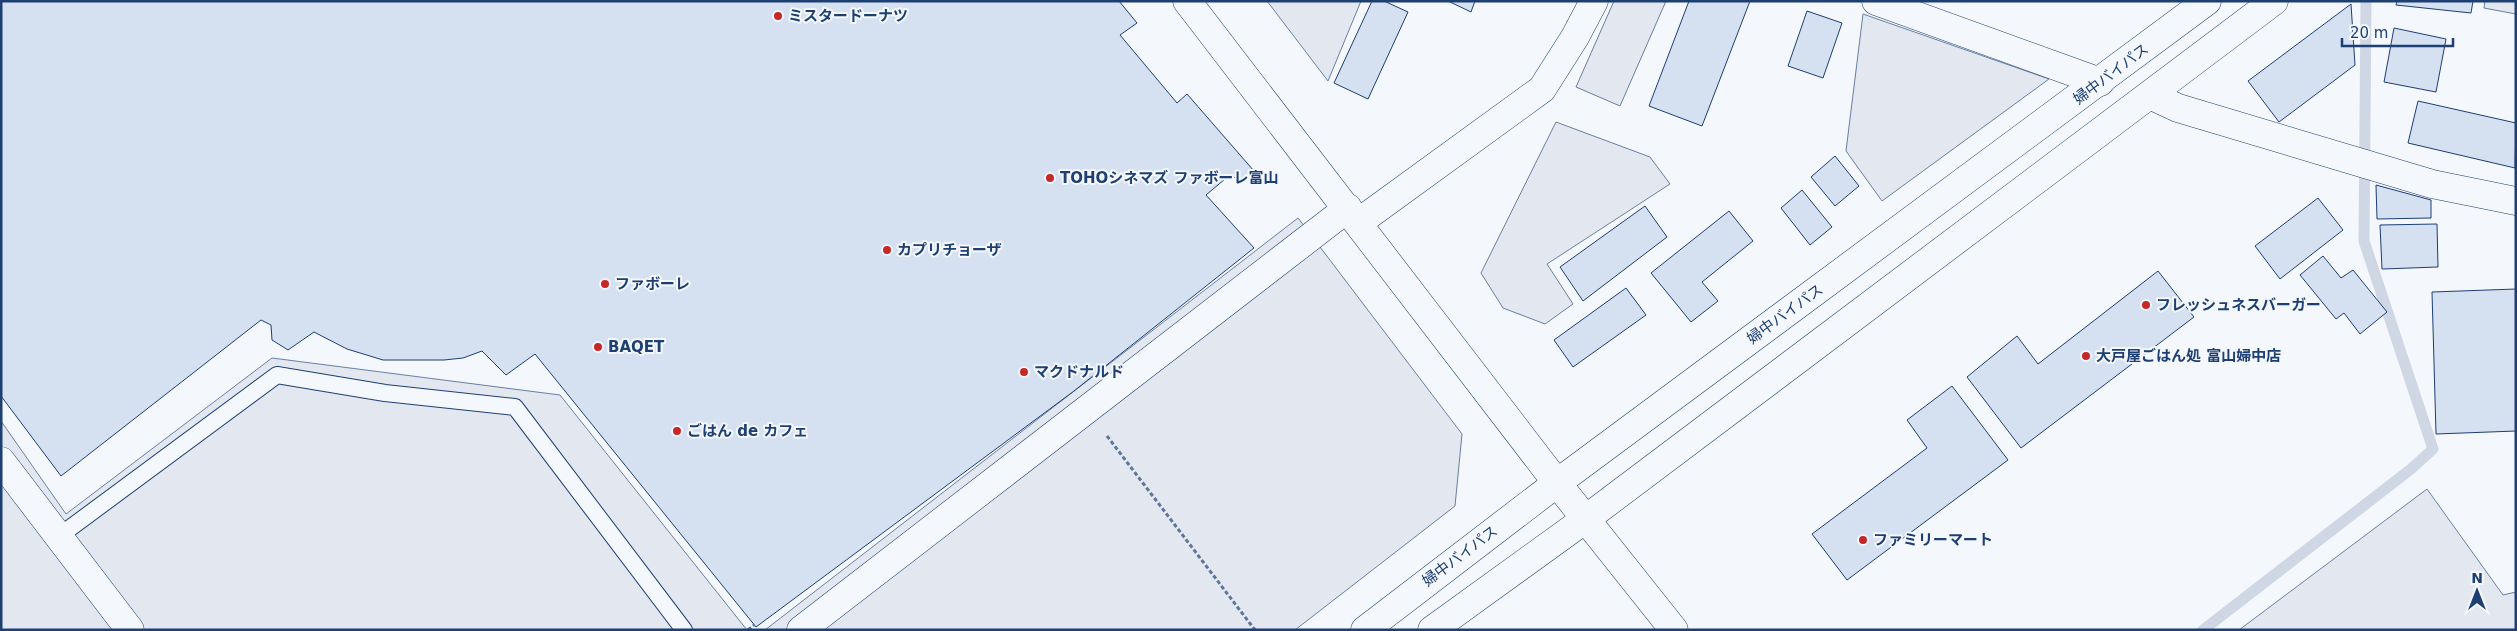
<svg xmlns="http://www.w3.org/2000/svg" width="2517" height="631" font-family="'DejaVu Sans','Noto Sans JP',sans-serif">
<rect width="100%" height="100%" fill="#f4f7fb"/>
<g fill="#e3e8f0" stroke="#687fa3">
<path d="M1267,1H1361L1328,81Z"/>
<path d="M1614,1H1666L1620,106L1576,87Z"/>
<path d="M2485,1H2516V14L2484,8Z"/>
<path d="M1863,14L2049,79L1882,201L1846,151Z"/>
<path d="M1556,122L1650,157L1670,184L1547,264L1573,304L1545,324L1503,308L1481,273Z"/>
<path d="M1298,218L1462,434L1455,506L1295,630H765Z"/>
<path d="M272,358L560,395L747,630H1V421L66,514Z"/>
<path d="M2427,489L2503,595L2516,592V630H2239Z"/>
</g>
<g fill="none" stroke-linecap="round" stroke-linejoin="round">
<path stroke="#cfd7e4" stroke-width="11" d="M2203,630L2411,469L2433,449L2364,241L2366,1"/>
</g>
<g fill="#d5e0f0" stroke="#1d3f73">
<path d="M1,1H1119L1137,23L1120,35L1177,103L1187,94L1254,171L1240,183L1231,174L1206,195L1254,248L1074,391L756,627L535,354L506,375L482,351L463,358L444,360H383L347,349L314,332L288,350L272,340L271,325L261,320L61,476L1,396Z"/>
<path d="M1372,1H1384L1408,12L1368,99L1334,83Z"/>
<path d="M1448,1H1475L1471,12Z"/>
<path d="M1689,1H1750L1702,126L1649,106Z"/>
<path d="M2397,1H2473L2471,13L2396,5Z"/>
<path d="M2351,4L2355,65L2279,122L2248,81Z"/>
<path d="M1807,11L1842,23L1823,78L1788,66Z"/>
<path d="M2394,28L2446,39L2436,92L2384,82Z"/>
<path d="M2418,101L2516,123L2515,168L2408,143Z"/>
<path d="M1835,156L1859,186L1835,206L1811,177Z"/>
<path d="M2376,185L2431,200V218L2377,219Z"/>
<path d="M1802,190L1832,227L1810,245L1781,208Z"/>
<path d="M2318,198L2343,230L2280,279L2255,246Z"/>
<path d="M1645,206L1667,237L1583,301L1560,267Z"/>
<path d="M1729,211L1753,241L1702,282L1718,301L1691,322L1651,273Z"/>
<path d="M2437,224L2438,267L2382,269L2380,225Z"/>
<path d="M2323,256L2341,278L2353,270L2387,312L2360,334L2344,313L2336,319L2300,275Z"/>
<path d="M2158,271L2194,317L2021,448L1967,377L2017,336L2038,364Z"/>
<path d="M1626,288L1646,315L1573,367L1554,340Z"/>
<path d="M2516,289V431L2436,434L2432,292Z"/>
<path d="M1952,386L2008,460L1847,580L1812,534L1927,448L1907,420Z"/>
</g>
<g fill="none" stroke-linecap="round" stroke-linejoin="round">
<g stroke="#1d3f73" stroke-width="18">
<path id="lane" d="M58,537L277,375L385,393L515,407L684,630"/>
</g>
<g stroke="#1d3f73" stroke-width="29">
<g id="street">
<path d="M1876,1L2100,82"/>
<path d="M2150,95L2178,108L2432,184L2516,201"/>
<path d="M1,461L130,630"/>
<path d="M801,630L1348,208"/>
</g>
</g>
<g stroke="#1d3f73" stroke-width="29">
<g id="secondary">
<path d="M1187,1L1557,483L1674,630"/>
<path d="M1359,222L1542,89L1575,37L1594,1"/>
</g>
</g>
<g stroke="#1d3f73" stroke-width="29">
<g id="highway">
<path d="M1365,630L1557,483L2207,1"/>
<path d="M1432,630L1587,518L2274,1"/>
</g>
</g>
<g stroke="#5e769c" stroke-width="3" stroke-dasharray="4 2.5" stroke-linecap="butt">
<path d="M1107,436L1255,630"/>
<path d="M748,630L754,625"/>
</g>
<use href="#lane" stroke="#f4f7fb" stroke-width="16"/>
<use href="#street" stroke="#f4f7fb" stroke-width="28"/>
<use href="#secondary" stroke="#f4f7fb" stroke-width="28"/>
<use href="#highway" stroke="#f4f7fb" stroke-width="28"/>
</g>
<g fill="#c62828" stroke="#f4f7fb" stroke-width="2">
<circle cx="778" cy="16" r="5"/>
<circle cx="1050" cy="178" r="5"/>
<circle cx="887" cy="250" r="5"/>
<circle cx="605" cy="284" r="5"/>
<circle cx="2146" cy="305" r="5"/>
<circle cx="598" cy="347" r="5"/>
<circle cx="2086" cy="356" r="5"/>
<circle cx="1024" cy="372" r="5"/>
<circle cx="677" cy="431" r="5"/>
<circle cx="1863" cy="540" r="5"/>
</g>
<g text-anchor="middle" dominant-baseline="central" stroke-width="4" stroke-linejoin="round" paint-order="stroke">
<g font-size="15" font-weight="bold" fill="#1d3f73" stroke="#f4f7fb" text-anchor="start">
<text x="788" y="16">ミスタードーナツ</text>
<text x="1060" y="178">TOHOシネマズ ファボーレ富山</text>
<text x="897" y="250">カプリチョーザ</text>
<text x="615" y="284">ファボーレ</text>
<text x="2156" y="305">フレッシュネスバーガー</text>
<text x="608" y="347">BAQET</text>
<text x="2096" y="356">大戸屋ごはん処 富山婦中店</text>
<text x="1034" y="372">マクドナルド</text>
<text x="687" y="431">ごはん de カフェ</text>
<text x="1873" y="540">ファミリーマート</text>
</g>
<g font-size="15" fill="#1d3f73" stroke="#f4f7fb">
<text transform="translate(2111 74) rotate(-37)">婦中バイパス</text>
<text transform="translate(1785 314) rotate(-36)">婦中バイパス</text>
<text transform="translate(1460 556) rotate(-37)">婦中バイパス</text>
</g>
</g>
<rect width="2517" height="631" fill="none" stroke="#1d3f73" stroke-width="5"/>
<g transform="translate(2477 591)" stroke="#f4f7fb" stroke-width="4" paint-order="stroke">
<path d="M0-4L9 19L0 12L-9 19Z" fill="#1d3f73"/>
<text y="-8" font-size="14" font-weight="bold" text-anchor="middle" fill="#1d3f73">N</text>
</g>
<path d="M2342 38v8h111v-8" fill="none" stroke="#1d3f73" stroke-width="2.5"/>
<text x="2350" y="38" font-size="15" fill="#1d3f73" stroke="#f4f7fb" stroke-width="4" paint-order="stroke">20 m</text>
</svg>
